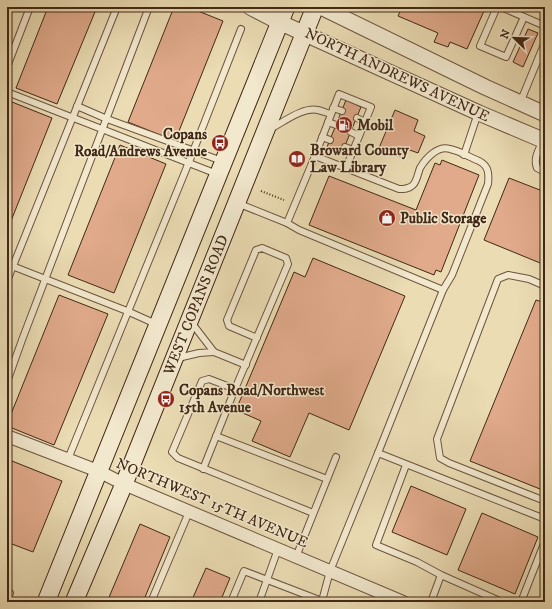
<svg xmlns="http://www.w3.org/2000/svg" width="552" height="609" font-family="'IM FELL DW Pica',serif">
<rect width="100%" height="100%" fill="#ebdcb4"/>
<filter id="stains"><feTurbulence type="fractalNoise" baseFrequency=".005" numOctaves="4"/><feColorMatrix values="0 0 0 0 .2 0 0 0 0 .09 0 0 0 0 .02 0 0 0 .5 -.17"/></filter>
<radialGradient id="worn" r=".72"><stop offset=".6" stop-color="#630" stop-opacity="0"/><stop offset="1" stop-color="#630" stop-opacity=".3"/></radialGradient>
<g fill="#e0aa8b" stroke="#412816">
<path d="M48,7H97L57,104L16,88Z"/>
<path d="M174,7H188L223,21L175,141L128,122Z"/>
<path d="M402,7H475L484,11L467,49L450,42L448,47L434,42L438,33L398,16Z"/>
<path d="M528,29L538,33L523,67L513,62Z"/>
<path d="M7,100L52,118L7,231Z"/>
<path d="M346,100L361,107L342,153L327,147Z"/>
<path d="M395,110L418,120L414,131L425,136L418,153L407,149L403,158L379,148Z"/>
<path d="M120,145L166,164L114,293L68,275Z"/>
<path d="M442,160L479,175L441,272L436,270L434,275L309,225L329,176L416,210L435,163L440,165Z"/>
<path d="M509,178L545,192V265L484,240Z"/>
<path d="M313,258L405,296L349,430L309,413L290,457L252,441L261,421L236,410L294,272L305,277Z"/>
<path d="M59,295L108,314L54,445L7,426V424Z"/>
<path d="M536,300L545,303V491L470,461Z"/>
<path d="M7,459L62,481L33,552L12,544L7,556Z"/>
<path d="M411,486L466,509L447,555L392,532Z"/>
<path d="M482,513L538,537L515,594L458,570Z"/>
<path d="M140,524L170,537L143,602H107Z"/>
<path d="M206,568L230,578L220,602H191Z"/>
</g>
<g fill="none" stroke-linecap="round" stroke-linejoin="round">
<g stroke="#6c553e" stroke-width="8">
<g id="service">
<path d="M497,7L480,46L506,57L524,17"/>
<path d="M501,7L545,26"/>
<path d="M7,67L30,7"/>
<path d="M7,92L217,174"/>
<path d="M520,103L545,42"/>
<path d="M77,106L107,119L222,161"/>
<path d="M333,108L342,111"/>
<path d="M357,118L365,122"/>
<path d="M328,122L336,125"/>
<path d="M270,129C284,122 302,107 318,110C322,111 327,113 331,114"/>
<path d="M351,132L359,136"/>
<path d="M322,137L330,140"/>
<path d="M543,140C539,150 533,158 537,168L545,172"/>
<path d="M345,147L353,150"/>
<path d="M464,155L478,113"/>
<path d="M315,156L339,94L371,107L346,168"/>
<path d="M237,203L287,223L315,156L399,189C404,189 409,189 413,185C417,181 418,173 420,168C426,158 438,145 450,149C460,151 469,157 479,161C489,166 489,174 488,184L452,275L443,290L378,453"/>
<path d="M287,223L299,230L443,290"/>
<path d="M7,264L127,311L156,324"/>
<path d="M7,281L117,7"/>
<path d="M545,286L529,279L508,275L498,279L437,439L440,458L449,463L545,501"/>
<path d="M214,352L246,365"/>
<path d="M178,358L199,353L214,352L191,322"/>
<path d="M7,382L22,340L149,7"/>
<path d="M235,389L288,264L286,258L262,248L256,250L227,320L229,326L257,338"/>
<path d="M216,436L327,479"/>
<path d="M68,459L189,162L241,29"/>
<path d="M406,465L376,545L417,562L441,575"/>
<path d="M203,469L235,389L209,379L202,381L172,452L178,458L313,513"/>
<path d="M296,557L336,457"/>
<path d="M7,591L10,593"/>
<path d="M151,602L189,512"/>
<path d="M231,602L244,571L322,601L330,571L378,453L545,519"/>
<path d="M259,602L278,549"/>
<path d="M431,602L441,575L502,602"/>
<path d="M521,602L545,541"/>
</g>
</g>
<g stroke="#6c553e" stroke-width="14">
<path id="minor" d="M7,436L98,471L124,484L403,602"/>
</g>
<g stroke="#6c553e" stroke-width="17">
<g id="tertiary">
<path d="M250,7L279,22L479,113L545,141"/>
<path d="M321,7L485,87L545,114"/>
</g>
</g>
<g stroke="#412816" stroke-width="19">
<g id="secondary">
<path d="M46,602L286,7"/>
<path d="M74,602L124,484L315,7"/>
</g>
</g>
<path stroke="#412816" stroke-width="2" stroke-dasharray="1 2" stroke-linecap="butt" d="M261,191L284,200"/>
<use href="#service" stroke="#f2e8ce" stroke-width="6"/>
<use href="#minor" stroke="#f2e8ce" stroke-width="12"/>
<use href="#tertiary" stroke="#f2e8ce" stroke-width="15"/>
<use href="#secondary" stroke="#f2e8ce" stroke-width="17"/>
</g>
<defs>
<g id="fuel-disc" transform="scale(0.9)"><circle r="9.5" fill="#8f2418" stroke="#f2e8ce"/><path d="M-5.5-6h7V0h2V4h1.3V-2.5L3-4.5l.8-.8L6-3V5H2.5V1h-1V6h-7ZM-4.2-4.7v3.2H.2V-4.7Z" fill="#fff"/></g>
<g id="bus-disc" transform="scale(0.9)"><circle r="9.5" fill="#8f2418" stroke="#f2e8ce"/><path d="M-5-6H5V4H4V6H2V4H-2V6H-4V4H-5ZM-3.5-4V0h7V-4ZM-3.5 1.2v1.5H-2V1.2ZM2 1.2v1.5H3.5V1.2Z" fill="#fff"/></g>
<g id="library-disc" transform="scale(0.9)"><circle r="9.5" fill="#8f2418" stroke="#f2e8ce"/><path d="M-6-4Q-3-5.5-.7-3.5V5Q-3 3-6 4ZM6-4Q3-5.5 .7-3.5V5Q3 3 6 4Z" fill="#fff"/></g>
<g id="shop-disc" transform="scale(0.9)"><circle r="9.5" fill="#8f2418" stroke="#f2e8ce"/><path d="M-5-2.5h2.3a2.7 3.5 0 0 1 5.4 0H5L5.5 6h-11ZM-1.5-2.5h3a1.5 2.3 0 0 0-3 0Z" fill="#fff"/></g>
</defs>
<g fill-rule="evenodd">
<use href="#fuel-disc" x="344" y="125"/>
<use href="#bus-disc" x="220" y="143"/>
<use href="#library-disc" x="297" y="159"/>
<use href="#shop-disc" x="387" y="218"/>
<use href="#bus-disc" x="166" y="399"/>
</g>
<g text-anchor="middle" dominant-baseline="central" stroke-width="3" stroke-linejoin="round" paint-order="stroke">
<g font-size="15" fill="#412816" stroke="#f2e8ce">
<text transform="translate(397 75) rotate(25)">NORTH ANDREWS AVENUE</text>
<text transform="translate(196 305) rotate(-68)">WEST COPANS ROAD</text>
<text transform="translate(212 503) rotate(23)">NORTHWEST 15TH AVENUE</text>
</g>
<g font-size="15" font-weight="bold" fill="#412816" stroke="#f2e8ce" text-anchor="start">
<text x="357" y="125">Mobil</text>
<text x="207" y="134" text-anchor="end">Copans<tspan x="207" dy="17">Road/Andrews Avenue</tspan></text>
<text x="310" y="150">Broward County<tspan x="310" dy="17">Law Library</tspan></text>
<text x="400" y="218">Public Storage</text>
<text x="179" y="390">Copans Road/Northwest<tspan x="179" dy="17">15th Avenue</tspan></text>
</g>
</g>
<rect width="552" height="609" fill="none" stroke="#ebdcb4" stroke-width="24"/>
<rect x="8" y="8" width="536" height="593" fill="none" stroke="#412816" stroke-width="2"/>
<rect x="12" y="12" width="528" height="585" fill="none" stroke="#412816"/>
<g transform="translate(514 38) rotate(293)" stroke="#f2e8ce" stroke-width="3" paint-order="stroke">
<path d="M0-3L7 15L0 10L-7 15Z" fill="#412816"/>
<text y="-6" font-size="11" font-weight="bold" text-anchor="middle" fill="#412816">N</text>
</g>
<rect width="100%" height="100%" filter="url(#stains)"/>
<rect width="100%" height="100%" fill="url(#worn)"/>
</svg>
